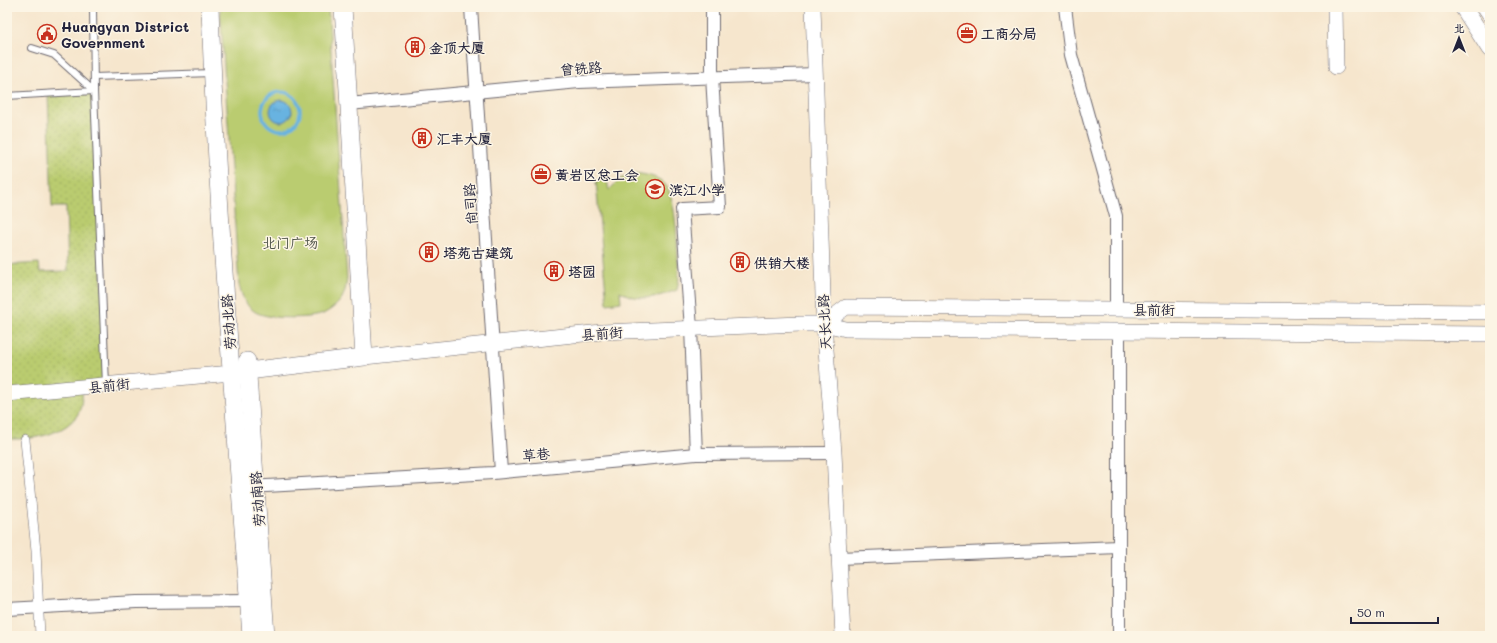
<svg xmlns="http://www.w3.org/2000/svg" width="1497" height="643" font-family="Mali,'LXGW WenKai TC',sans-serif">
<defs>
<pattern id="grass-dots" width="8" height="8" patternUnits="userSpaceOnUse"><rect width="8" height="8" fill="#bacc70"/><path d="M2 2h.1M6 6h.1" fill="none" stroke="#a0af62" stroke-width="1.8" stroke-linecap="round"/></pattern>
<pattern id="water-ripples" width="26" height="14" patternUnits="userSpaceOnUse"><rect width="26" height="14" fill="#68b3e1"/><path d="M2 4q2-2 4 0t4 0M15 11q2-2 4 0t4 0" fill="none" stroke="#5591b8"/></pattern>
</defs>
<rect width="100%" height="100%" fill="#fcf5e5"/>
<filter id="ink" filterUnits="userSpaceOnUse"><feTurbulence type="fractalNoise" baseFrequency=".025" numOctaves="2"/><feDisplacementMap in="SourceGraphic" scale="8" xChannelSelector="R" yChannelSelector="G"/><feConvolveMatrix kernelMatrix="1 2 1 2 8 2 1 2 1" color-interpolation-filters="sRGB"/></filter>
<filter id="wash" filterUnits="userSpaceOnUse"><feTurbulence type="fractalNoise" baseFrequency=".012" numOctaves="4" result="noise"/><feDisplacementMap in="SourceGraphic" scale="16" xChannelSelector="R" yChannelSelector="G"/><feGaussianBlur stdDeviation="0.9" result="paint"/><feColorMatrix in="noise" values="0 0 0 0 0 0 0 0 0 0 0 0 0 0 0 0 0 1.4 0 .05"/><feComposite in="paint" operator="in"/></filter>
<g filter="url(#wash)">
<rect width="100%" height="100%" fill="#f6e6cd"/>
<path fill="url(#grass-dots)" stroke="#6e7756" d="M94,91L106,385L83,387C82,397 82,409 76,417C61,436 29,440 7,439V265L39,263L40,272L68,271L66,207H52L48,94Z"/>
<g fill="#bacc70" stroke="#6e7756">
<path d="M220,7H328L347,278C346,286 345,294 340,301C336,306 329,311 323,314C310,319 265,320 254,311C245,305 242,296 239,285Z"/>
<path d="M633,173C643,174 658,176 665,184C678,200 677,255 679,278L677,290C658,297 638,303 620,291L621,302L607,304L596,181L607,180L609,190L619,180Z"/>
</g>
<circle fill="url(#water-ripples)" stroke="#456a8e" cx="281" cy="111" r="11"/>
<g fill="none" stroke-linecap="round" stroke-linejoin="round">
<circle stroke="#68b3e1" stroke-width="3.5" cx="281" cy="111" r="19"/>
</g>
</g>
<g filter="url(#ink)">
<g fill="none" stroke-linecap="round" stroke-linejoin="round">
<g stroke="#6c676e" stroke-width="8">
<g id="service">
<path d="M93,7L94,91L106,385"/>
<path d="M32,48L54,55L94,91"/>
<path d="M94,77L212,73"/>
<path d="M7,81L8,96"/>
<path d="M7,96L94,91"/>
</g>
</g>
<g stroke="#6c676e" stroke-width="10">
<path id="pedestrian" d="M25,440L36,551L40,636"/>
</g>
<g stroke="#6c676e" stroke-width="14">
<g id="minor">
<path d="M471,7L501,472"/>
<path d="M1065,7L1071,55L1116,216V309"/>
<path d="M349,104L579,82L816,74"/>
<path d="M1119,332V636"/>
<path d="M696,454L691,328L682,209L720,207L712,77V7"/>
<path d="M249,487L493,473L696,454L834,453"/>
<path d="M839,558L1119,547"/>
<path d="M7,609L136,602L249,601"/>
</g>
</g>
<g stroke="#6c676e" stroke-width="16">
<g id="tertiary">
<path d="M813,7L824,324L834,453L843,636"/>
<path d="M1335,7L1336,67"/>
<path d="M824,324L846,307L1490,312"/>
<path d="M364,357L602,332L801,324H824L846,329L1490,334"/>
<path d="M7,394L231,373"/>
</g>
</g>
<g stroke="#6c676e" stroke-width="18">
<g id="secondary">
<path d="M210,7C217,217 236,427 251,636"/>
<path d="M1463,7L1490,49"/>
<path d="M1486,7L1490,13"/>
<path d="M247,361L266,636"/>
<path d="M231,373L364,357L343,7"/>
</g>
</g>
<use href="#service" stroke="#fff" stroke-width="6"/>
<use href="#pedestrian" stroke="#fff" stroke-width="9"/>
<use href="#minor" stroke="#fff" stroke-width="12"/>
<use href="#tertiary" stroke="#fff" stroke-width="15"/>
<use href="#secondary" stroke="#fff" stroke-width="17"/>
</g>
</g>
<defs>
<g id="office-ring" transform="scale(1)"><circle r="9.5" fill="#fcf5e5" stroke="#c8321e" stroke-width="1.5"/><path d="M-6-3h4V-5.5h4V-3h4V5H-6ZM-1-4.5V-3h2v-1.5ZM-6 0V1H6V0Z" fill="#c8321e"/></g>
<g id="civic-ring" transform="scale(1)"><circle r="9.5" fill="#fcf5e5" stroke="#c8321e" stroke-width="1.5"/><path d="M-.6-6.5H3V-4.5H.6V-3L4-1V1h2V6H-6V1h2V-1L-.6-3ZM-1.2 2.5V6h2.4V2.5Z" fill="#c8321e"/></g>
<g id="building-ring" transform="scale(1)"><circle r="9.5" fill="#fcf5e5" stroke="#c8321e" stroke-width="1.5"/><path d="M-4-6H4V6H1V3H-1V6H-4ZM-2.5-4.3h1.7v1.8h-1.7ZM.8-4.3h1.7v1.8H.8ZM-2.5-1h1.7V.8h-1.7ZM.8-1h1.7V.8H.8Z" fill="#c8321e"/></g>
<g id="school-ring" transform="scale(1)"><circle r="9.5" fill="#fcf5e5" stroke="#c8321e" stroke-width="1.5"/><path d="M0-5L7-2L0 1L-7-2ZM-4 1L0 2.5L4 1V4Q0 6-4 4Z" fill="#c8321e"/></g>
</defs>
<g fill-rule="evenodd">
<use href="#office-ring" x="967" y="33"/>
<use href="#civic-ring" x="47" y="34"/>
<use href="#building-ring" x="415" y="47"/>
<use href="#building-ring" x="422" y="138"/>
<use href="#office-ring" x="541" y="174"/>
<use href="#school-ring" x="655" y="189"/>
<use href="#building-ring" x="429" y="252"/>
<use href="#building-ring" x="740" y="262"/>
<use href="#building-ring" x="554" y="271"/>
</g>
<g text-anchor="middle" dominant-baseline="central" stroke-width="3" stroke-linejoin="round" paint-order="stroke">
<g font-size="14" font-weight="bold" fill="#22223b" stroke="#fcf5e5" text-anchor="start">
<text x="61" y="26">Huangyan District<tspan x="61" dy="16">Government</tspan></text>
<text x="981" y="33">工商分局</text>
<text x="429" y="47">金顶大厦</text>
<text x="436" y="138">汇丰大厦</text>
<text x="555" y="174">黄岩区总工会</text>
<text x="669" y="189">滨江小学</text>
<text x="443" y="252">塔苑古建筑</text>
<text x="754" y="262">供销大楼</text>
<text x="568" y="271">塔园</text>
</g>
<g font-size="14" fill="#22223b" stroke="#fcf5e5">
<text transform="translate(581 68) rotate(-4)">曾铣路</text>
<text transform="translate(470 204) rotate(-94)">尚司路</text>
<text x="1154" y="309">县前街</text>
<text transform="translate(228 322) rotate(-94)">劳动北路</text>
<text transform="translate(824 322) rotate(-93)">天长北路</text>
<text transform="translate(602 333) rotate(-4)">县前街</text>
<text transform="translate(109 385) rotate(-6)">县前街</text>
<text transform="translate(536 454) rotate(-5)">草巷</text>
<text transform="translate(257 499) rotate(-94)">劳动南路</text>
</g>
<g font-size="14" fill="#50554b" stroke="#fcf5e5">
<text x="290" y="242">北门广场</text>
</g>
</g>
<rect width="1497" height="643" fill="none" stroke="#fcf5e5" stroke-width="24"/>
<g transform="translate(1459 38)" stroke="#fcf5e5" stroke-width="3" paint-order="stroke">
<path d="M0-3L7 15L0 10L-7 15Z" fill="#22223b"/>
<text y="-6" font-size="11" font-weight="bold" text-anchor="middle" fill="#22223b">北</text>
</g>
<path d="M1351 617v6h87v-6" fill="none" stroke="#22223b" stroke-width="2"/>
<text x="1357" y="617" font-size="12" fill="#22223b" stroke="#fcf5e5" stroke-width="3" paint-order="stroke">50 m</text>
</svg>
